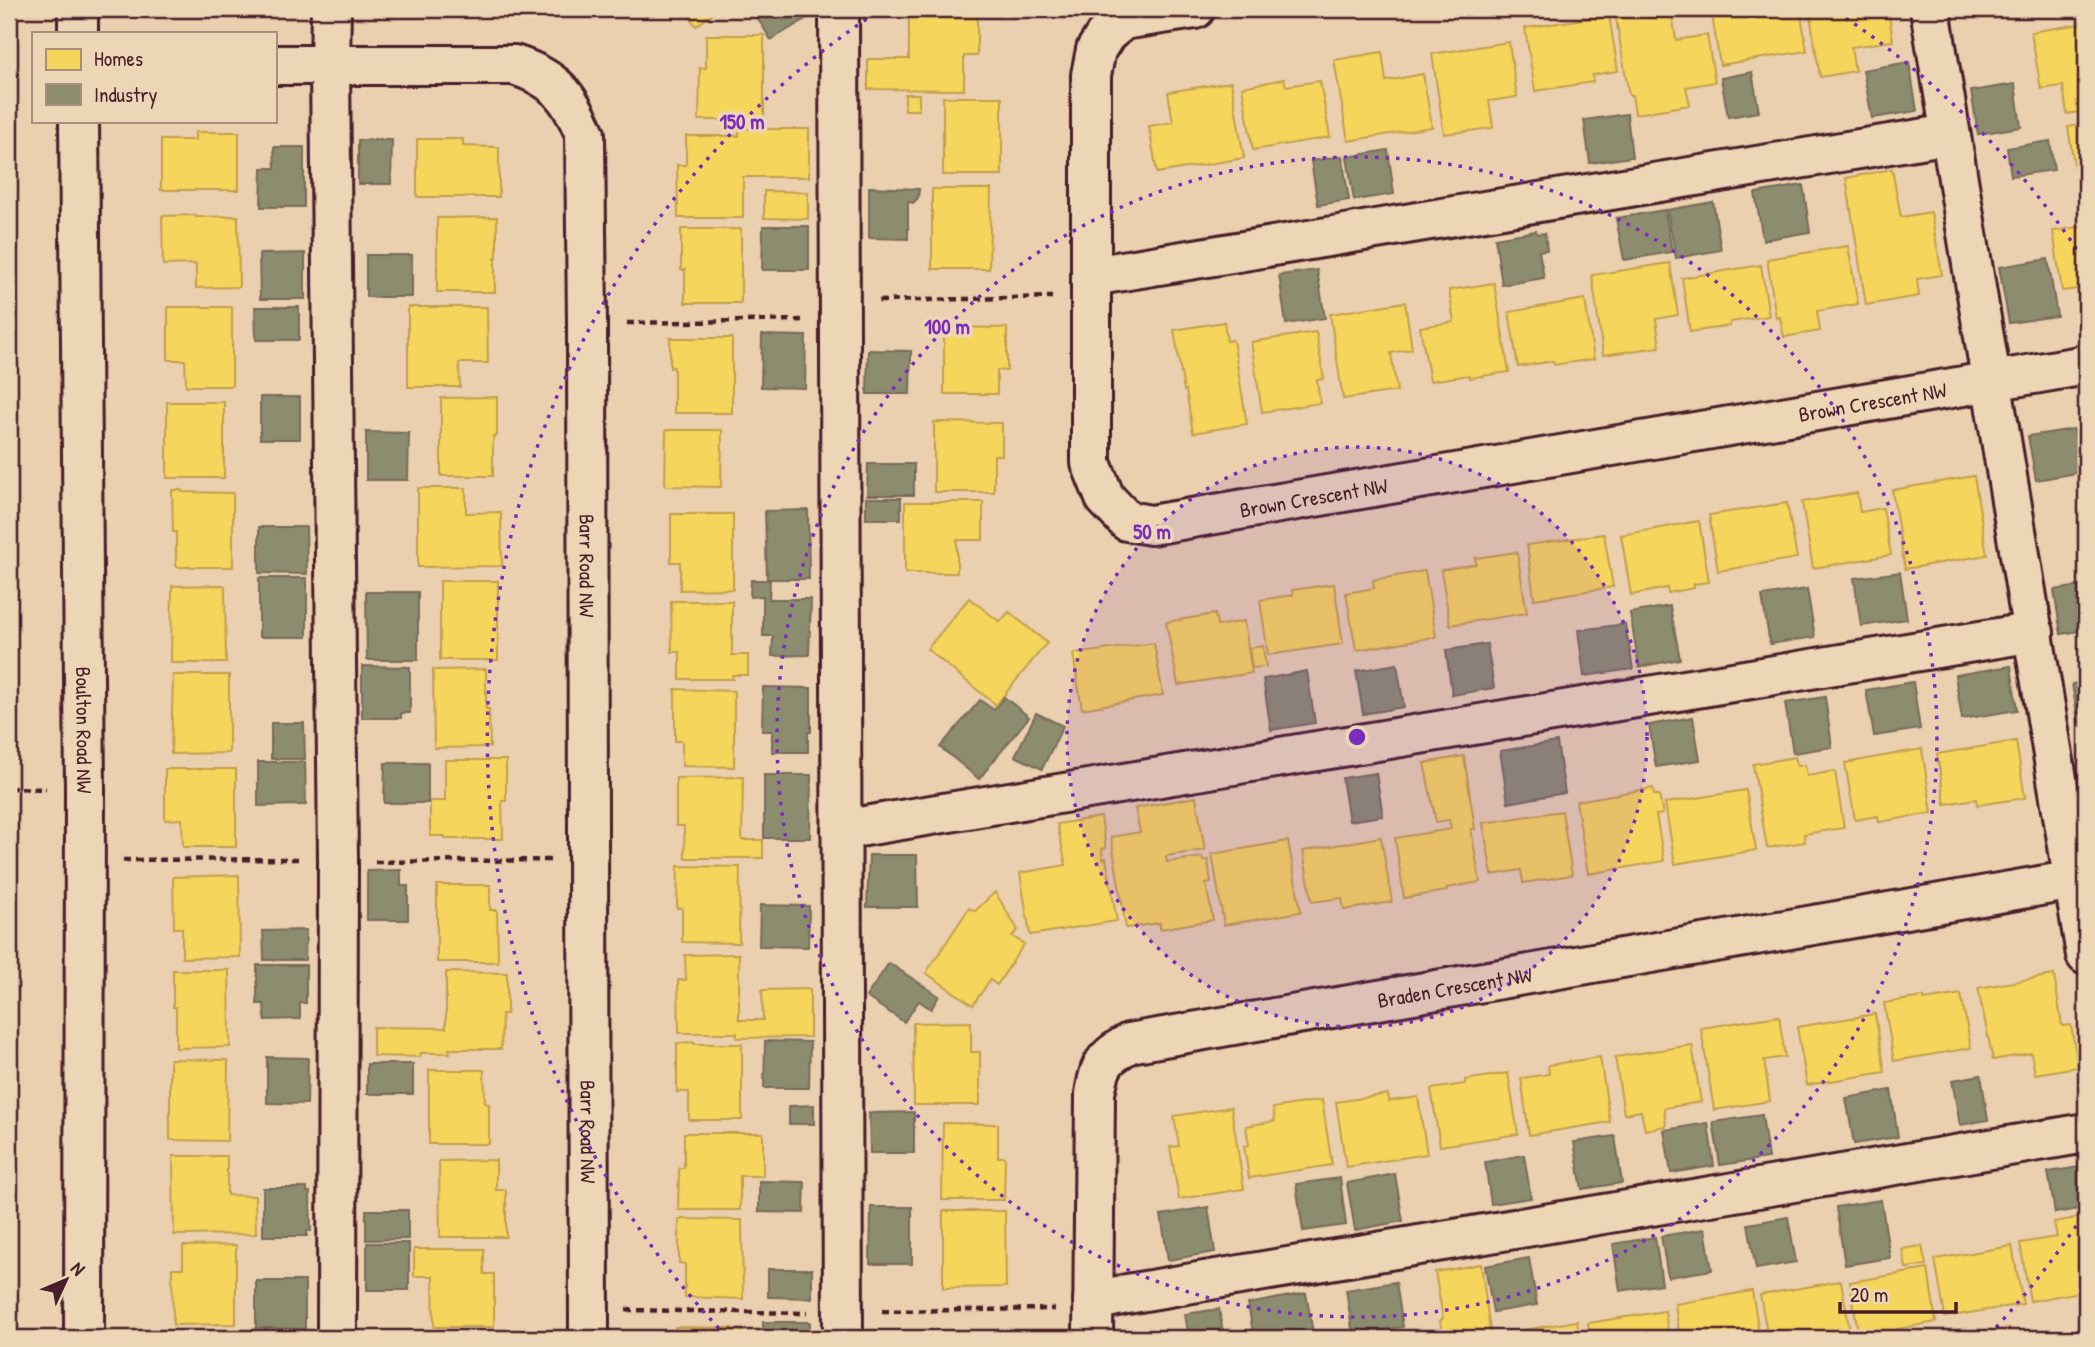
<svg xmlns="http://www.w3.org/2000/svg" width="2095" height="1347" font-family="'Patrick Hand',sans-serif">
<rect width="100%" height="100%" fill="#ead0ae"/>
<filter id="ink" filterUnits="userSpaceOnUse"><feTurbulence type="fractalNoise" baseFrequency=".0143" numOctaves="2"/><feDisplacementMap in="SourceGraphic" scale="14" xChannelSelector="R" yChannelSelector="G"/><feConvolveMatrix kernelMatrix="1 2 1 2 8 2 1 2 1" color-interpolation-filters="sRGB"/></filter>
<g filter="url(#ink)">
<g fill="#f6d55c" stroke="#c29e4d" stroke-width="2">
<path d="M684,9H719L696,26Z"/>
<path d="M909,9H977V56H964V90L868,89V59H909Z"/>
<path d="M1642,9H1671L1676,40L1707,35L1715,82L1686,87L1690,105L1635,114L1632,95H1629L1615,13Z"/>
<path d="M1711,9H1800L1807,51L1720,65Z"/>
<path d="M1809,9H1888L1893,41L1851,47L1855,71L1820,77Z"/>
<path d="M1609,15L1618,71L1592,75L1593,82L1535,91L1525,28Z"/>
<path d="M2086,23V111L2067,114L2063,86L2041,89L2031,32Z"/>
<path d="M706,35H764V120H699L700,68H706Z"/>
<path d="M1509,42L1517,97L1489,101L1493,128L1444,134L1432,54Z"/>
<path d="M1382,52L1386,81L1423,74L1432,127L1348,141L1334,60Z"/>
<path d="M1284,79L1286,86L1320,81L1330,137L1253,150L1242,87Z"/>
<path d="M1231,82L1244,158L1157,173L1149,126L1173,122L1168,92Z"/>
<rect x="905" y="94" width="14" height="16"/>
<rect x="943" y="97" width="59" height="78"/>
<path d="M2086,124V212L2082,213L2068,127Z"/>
<path d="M739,129H809V177H743V218H678L677,165H686V136H739Z"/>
<path d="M195,132H239V190H161V140H195Z"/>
<path d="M417,139H463V146L499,147V197H417Z"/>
<path d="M1892,169L1901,217L1931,212L1942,275L1917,279L1919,296L1866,305L1846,178Z"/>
<path d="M932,189H991L989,269H932Z"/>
<path d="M764,191L808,192V219L764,218Z"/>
<path d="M196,215V217L238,216L239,287L196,288V264L163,265L162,216Z"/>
<path d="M497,217V258H495V292H437V218Z"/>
<path d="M2086,226V288L2062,291L2053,231Z"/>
<path d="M681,229H741V303H685V270H681Z"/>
<path d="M1848,246L1858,304L1817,311L1820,331L1784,337L1780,317L1776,318L1767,259Z"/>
<path d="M1670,263L1678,315L1656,319L1660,347L1603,355L1592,275Z"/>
<path d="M1761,265L1769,316L1730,322V326L1690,332L1682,278Z"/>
<path d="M1494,283L1509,372L1470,378L1469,375L1430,381L1420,327L1454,322L1449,290Z"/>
<path d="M1585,299L1594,359L1554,365L1553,361L1518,367L1509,312Z"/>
<path d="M1405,302L1412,349L1391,353L1397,391L1343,399L1330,314Z"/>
<path d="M168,307H232V386H186L185,360H168Z"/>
<path d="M408,307H487L488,363H459L460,387H408Z"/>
<path d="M1224,322L1227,341L1233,340L1247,424L1193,433L1186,390L1184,391L1174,330Z"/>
<path d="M944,327L1007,328V371L997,370V394H944Z"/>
<path d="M1316,332L1324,379L1317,380L1320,403L1262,412L1251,342Z"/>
<path d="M670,338H732V413H674V367L670,368Z"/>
<path d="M497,397V436H493V476H441V398Z"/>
<rect x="167" y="402" width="57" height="76"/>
<path d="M934,422L1002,423V455H994V492H934Z"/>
<path d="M666,430H722L721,487L665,486Z"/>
<path d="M1974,476L1987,555L1905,569L1892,490Z"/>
<path d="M418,488H466V513L501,512L502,566L418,567Z"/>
<path d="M172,490H181L182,492L233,493V567H176V532H173Z"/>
<path d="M1857,493L1860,512L1883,508L1891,555L1813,568L1802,502Z"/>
<path d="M905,502H983V540H957V573H905Z"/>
<path d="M1787,503L1797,558L1718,571L1709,515Z"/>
<path d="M671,514H733V589L680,590V562H671Z"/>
<path d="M1699,521L1709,582L1694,584V588L1668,593L1667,588L1631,595L1621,535Z"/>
<path d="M1604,534L1613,587L1534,599L1527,545Z"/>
<path d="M1517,552L1527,613L1450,625L1441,570L1476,564L1475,558Z"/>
<path d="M1425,571L1436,637L1356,650L1346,593L1374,588L1373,580Z"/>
<rect x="440" y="581" width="58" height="79"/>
<path d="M1334,584L1343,644L1268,655L1260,600L1293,595L1292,590Z"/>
<path d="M222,585L225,586L226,663H171L172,586Z"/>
<path d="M969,598L1000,622L1009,612L1047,643L996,705L927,649Z"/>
<path d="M671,601H732V655H748V675H732L733,679H680V652H672Z"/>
<path d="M1215,614L1217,626L1244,621L1252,673L1178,685L1166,622Z"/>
<path d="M1154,643L1163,695L1082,709L1073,654Z"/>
<path d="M1263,646L1266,667L1252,668L1249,648Z"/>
<path d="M486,669V709H489L490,747L434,748L433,670Z"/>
<path d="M173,675H229V753L171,754Z"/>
<path d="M675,689L734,691V767L682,766V741H675Z"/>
<path d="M2016,741L2025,798L1977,805L1976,799L1945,804L1937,754Z"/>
<path d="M1922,749L1932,813L1879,822L1878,816L1855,820L1845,763Z"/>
<path d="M1464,756L1475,829H1471L1480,882L1447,888V891L1404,898L1395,838L1451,829L1449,820L1436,822L1424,763Z"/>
<path d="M1795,757L1797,766L1805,765L1807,776L1835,771L1844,828L1804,834L1805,842L1767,848L1753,764Z"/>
<path d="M445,760H506V801H502L503,839H445V836H430V801H445Z"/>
<path d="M165,769H236V847H183L182,819L165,820Z"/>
<path d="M743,777L742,840H763V858H685L684,826H676V778Z"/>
<path d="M1653,788L1654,795H1659L1663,814L1656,815L1664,861L1588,874L1576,801Z"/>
<path d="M1746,790L1756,850L1675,864L1665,803Z"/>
<path d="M1196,797L1205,850L1166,856L1167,862L1202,857L1203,861L1208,860L1211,883L1206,884L1213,920L1160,929V923L1126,928L1111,837L1140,832L1135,808Z"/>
<path d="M1562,811L1572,875L1523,883L1521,870L1492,875L1483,823Z"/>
<path d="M1101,817L1106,848L1102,849L1103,859L1106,858L1117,921L1030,935L1020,873L1066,865L1057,824Z"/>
<path d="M1381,837L1392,902L1344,910L1342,898L1312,902L1303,851Z"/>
<path d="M1288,841L1301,912L1224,925L1212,854Z"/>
<path d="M678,866L740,867L739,943L682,942V908H677Z"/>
<path d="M239,875L240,957L182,958V928H174L173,877Z"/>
<path d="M437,885H490V910H497L498,962H437Z"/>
<path d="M995,892L1018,930L1012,936L1024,944L997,985L990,980L973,1005L926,973L969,908L975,911Z"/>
<path d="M739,954V1020H763L762,990L810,989V1037L737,1038V1033H679L678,980H686L685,955Z"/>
<path d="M173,970H229L230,1047L176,1048V1007H173Z"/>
<path d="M446,972L507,973V1014H502L501,1049H449L450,1053H421L420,1057L373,1056V1027L446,1028Z"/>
<path d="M2054,975L2062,1026L2071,1025L2078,1067L2035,1074L2031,1053L1993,1060L1978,988Z"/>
<path d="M1961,994L1971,1048L1894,1061L1884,1003L1924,997V1000Z"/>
<path d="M1875,1014L1885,1072L1807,1085L1797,1027Z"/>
<path d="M1779,1016L1785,1057L1764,1060L1770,1101L1714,1110L1701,1028Z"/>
<path d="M971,1022V1052H980V1105H914L913,1023Z"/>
<path d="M694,1042V1044H742V1120H689V1092H677V1043Z"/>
<path d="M1692,1045L1701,1102L1664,1108L1666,1126L1645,1130L1641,1111L1624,1114L1615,1057Z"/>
<path d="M1600,1057L1610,1122L1529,1135L1521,1078L1549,1074L1548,1065Z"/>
<path d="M170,1059L228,1060L227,1141L170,1140Z"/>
<path d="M429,1070H484L485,1103L489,1104V1144H429Z"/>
<path d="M1508,1073L1518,1134L1440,1146L1431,1089L1465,1084V1080Z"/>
<path d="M1388,1094L1389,1101L1418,1097L1427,1154L1346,1167L1336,1102Z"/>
<path d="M1322,1100L1332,1165L1249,1178L1244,1146L1249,1145L1246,1126L1275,1121L1273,1108Z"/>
<path d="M1231,1107L1244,1189L1179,1199L1170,1147L1179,1146L1174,1116Z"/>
<path d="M943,1123L998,1124V1157H1005L1004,1200H942Z"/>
<path d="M684,1133H763V1176H740V1210H678L679,1168H684Z"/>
<path d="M173,1156H227V1195L255,1196L256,1234L174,1235Z"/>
<path d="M496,1160V1190H506V1237H440L439,1161Z"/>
<path d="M943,1211H1005L1006,1287L943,1288Z"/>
<path d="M2082,1217L2086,1232V1291L2030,1301L2020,1243L2057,1237L2054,1222Z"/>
<path d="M679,1219L742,1220L743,1299L685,1297V1264L679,1263Z"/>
<path d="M236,1245V1324L173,1325L172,1268H183V1246Z"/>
<path d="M1922,1246L1926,1265L1906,1268L1902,1249Z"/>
<path d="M2012,1246L2023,1304L1945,1317L1935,1259Z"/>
<path d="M414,1249H484V1274H494V1327H434L433,1276H414Z"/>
<path d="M1481,1264L1491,1338H1411L1442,1332L1440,1321L1443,1318L1435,1272Z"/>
<path d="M1928,1269L1936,1322L1897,1329V1332L1859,1338L1850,1282Z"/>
<path d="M1841,1281L1851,1338H1768L1760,1295Z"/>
<path d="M1752,1291L1760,1338H1680L1675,1304Z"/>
<path d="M1665,1311L1669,1338H1590L1588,1323Z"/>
<path d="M1577,1321L1580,1338H1500V1334Z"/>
<path d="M675,1327L732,1328V1331H743V1338H675Z"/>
<path d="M930,1333L988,1334V1338H930Z"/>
</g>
<g fill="#8c8c6e" stroke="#786b5a" stroke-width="2">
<path d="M752,9H804L809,17L771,40Z"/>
<path d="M1909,62L1917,111L1872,118L1863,70Z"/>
<path d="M1752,72L1759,112L1728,117L1721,78Z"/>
<path d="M2015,84L2021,127L1978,134L1971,91Z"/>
<path d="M1627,114L1632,157L1590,163L1584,120Z"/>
<path d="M358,140H392L391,184H358Z"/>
<path d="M2050,141L2054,170L2011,176L2007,148Z"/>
<path d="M274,147H304V207H261L262,168H275Z"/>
<path d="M1388,150L1394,194L1354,200L1347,157Z"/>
<path d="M1342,156L1349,200L1318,205L1311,161Z"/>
<path d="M1803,185L1810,232L1763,240L1755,193Z"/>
<path d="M869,187L919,189L918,198L913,203L908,202V239L869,238Z"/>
<path d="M1713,202L1721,250L1676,258L1667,210Z"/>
<path d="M1665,210L1672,252L1624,260L1616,218Z"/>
<path d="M763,226H809V270H762Z"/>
<path d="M1536,231L1537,234L1545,233L1547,250L1539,251L1544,278L1502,285L1495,238Z"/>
<path d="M305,253V299H260L259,254Z"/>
<rect x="366" y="255" width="46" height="42"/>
<path d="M2048,259L2057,316L2009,323L1999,267Z"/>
<path d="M1317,270L1325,318L1286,324L1279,275Z"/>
<path d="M255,307H299V340H256Z"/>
<path d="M762,335L806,336L805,388L761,387Z"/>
<path d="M868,350L911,351L910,394H867Z"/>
<rect x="260" y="397" width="40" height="42"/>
<path d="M2074,429L2082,472L2036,480L2028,436Z"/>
<path d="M366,432L409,433L408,480H366Z"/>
<path d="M868,464H914V495H867Z"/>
<rect x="866" y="498" width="35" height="21"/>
<path d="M808,510L809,579H767L765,511Z"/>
<path d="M259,527H306L307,574L259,573Z"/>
<path d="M1900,572L1907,619L1861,626L1854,578Z"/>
<rect x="259" y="578" width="48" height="59"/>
<path d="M751,580H770L769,599H811L809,655L772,656L773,636H763V596L750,597Z"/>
<path d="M2086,585V630L2061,634L2054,590Z"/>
<path d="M1807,589L1815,637L1770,644L1762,596Z"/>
<path d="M366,592H418V660H367Z"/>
<path d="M1670,606L1680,659L1639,667L1630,613Z"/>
<path d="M1625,624L1633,669L1584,676L1578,630Z"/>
<path d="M1487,644L1494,688L1452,695L1446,650Z"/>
<path d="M1397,664L1404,707L1363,714L1356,671Z"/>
<path d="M362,666L410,667V713H401V718H362Z"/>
<path d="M2011,666L2017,710L1962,719L1955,675Z"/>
<path d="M1307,671L1315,723L1271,730L1263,679Z"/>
<path d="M2086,681V725L2079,726L2072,684Z"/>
<path d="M1913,682L1920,729L1874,736L1866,690Z"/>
<path d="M763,687L811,688V732H808V752H772V731H762Z"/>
<path d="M1004,697L1029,717L979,779L940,747L980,700L994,710Z"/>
<path d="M1825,697L1832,747L1793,753L1785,703Z"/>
<path d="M1036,713L1063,726L1042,769L1015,756Z"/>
<path d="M1693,717L1700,760L1656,767L1649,725Z"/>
<path d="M271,723H304L305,759H271Z"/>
<path d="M1557,742L1565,793L1508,803L1500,751Z"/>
<path d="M258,762H305L306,805L258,806Z"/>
<path d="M385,763H428V803H384Z"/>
<path d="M1376,773L1383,816L1349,821L1342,778Z"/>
<path d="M764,775H811L810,838H764Z"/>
<path d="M869,855H917L918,907H867Z"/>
<path d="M401,870V886H408V920H367V871Z"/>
<path d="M760,905L809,906L808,947L759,946Z"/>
<path d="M306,930L305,960H264L263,931Z"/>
<path d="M889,963L939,996L931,1009L919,1001L904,1022L866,997Z"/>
<path d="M257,965H306V1003H300V1019L265,1020L264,1004H257Z"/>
<path d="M765,1041L810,1042L809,1088H764Z"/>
<path d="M267,1057L308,1058L307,1104L267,1103Z"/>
<rect x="367" y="1064" width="46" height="30"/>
<path d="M1981,1075L1988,1120L1960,1125L1952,1080Z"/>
<path d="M1891,1090L1898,1137L1854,1144L1846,1098Z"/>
<path d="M814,1105V1124H789V1106Z"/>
<path d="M914,1112V1153H870L869,1113Z"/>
<path d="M1762,1115L1768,1158L1720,1165L1713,1122Z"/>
<path d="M1708,1123L1714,1166L1671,1173L1664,1130Z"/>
<path d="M1615,1136L1622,1183L1582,1189L1574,1142Z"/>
<path d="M1524,1155L1531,1198L1491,1204L1485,1162Z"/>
<path d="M2086,1166V1208L2055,1213L2048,1172Z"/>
<path d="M1395,1174L1403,1221L1355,1230L1347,1183Z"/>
<path d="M1340,1178L1346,1225L1303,1231L1296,1184Z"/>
<path d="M759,1181L805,1182L804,1213L759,1212Z"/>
<path d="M263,1188H307V1192H310L311,1231H307V1236H263Z"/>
<path d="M1881,1200L1890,1258L1845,1265L1836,1207Z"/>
<path d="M871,1207H912V1264H870Z"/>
<path d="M1208,1207L1215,1252L1168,1260L1161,1215Z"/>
<path d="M366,1210H408V1239L366,1240Z"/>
<path d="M1788,1217L1796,1262L1756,1269L1748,1224Z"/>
<path d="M1705,1229L1712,1270L1668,1277L1661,1236Z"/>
<path d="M1655,1237L1662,1284L1620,1291L1613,1244Z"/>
<rect x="367" y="1243" width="42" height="47"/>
<path d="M1529,1258L1537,1305L1493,1312L1485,1266Z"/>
<path d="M768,1269H812V1298L768,1297Z"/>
<path d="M256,1281H305V1329L256,1328Z"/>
<path d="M1396,1282L1403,1327L1353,1335L1346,1290Z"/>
<path d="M1306,1293L1314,1338H1254L1248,1304Z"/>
<path d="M1219,1309L1224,1338H1189L1185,1314Z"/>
<rect x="763" y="1322" width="47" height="16"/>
<rect x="260" y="1333" width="46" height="5"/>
</g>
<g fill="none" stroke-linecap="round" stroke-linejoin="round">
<g stroke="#4a1f2b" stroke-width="44">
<g id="minor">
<path d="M331,9L330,66L338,861L337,1338"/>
<path d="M839,9L843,1338"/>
<path id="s1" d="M1195,9L1123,20L1106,34L1096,50L1091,75V463L1105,498L1127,521L1151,525L2086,365"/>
<path d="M1930,9L2086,955"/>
<path d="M78,33V9"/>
<path id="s2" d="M275,65H514C555,78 569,95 585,134L587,323L589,1338"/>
<path id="s3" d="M79,121L85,790L84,1338"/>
<path d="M1092,276L1950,134"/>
<path d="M841,830L2034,632"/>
<path d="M1093,1301L1127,1294L2086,1133"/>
<path id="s4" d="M1093,1338L1095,1094C1100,1064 1103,1059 1129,1043L2086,878"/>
</g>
</g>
<g stroke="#4a1f2b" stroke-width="4.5" stroke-dasharray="7 5" stroke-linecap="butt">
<path d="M879,301L1052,297"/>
<path d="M627,323L803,320"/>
<path d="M9,788L46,789"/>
<path d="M123,860L300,859"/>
<path d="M375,862L552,860"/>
<path d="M626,1310L807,1313"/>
<path d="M882,1311L1055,1309"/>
</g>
<use href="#minor" stroke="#ecd6b5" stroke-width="38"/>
</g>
</g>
<circle cx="1357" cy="737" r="290" fill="#7b2cbf" fill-opacity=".12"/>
<g fill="none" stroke="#7b2cbf" stroke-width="3.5" stroke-dasharray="3.5 7">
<circle cx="1357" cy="737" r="290"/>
<circle cx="1357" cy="737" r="580"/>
<path d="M2082 1217A870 870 0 0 1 1988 1336M726 1336A870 870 0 0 1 877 12M1837 12A870 870 0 0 1 2082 257"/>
</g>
<g text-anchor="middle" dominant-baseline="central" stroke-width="7" stroke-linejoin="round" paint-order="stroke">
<g font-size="21" fill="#4a1f2b" stroke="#ecd6b5">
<text stroke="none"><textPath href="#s1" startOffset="1353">Brown Crescent NW</textPath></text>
<text stroke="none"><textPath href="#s1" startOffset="786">Brown Crescent NW</textPath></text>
<text stroke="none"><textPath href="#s2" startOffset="774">Barr Road NW</textPath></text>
<text stroke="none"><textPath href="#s3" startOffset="609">Boulton Road NW</textPath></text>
<text stroke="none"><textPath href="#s4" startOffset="639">Braden Crescent NW</textPath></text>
<text stroke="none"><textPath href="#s2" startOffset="1340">Barr Road NW</textPath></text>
</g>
</g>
<circle cx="1357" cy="737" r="10" fill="#7b2cbf" stroke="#ecd6b5" stroke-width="3.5"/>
<g font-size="21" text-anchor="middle" font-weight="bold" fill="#7b2cbf" stroke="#ecd6b5" stroke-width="7" stroke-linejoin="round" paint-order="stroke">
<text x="742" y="129">150 m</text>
<text x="947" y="334">100 m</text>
<text x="1152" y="539">50 m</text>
</g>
<rect width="2095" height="1347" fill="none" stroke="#ecd6b5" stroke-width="35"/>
<rect x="18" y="18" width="2060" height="1312" fill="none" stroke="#4a1f2b" stroke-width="2.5" filter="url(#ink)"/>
<rect x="32" y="32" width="245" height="91" fill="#ecd6b5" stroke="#ab8d7e" stroke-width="2"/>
<rect x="46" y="49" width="35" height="21" fill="#f6d55c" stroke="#ab8d7e" stroke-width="2"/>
<text x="94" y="66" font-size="21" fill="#4a1f2b">Homes</text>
<rect x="46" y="84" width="35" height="21" fill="#8c8c6e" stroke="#ab8d7e" stroke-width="2"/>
<text x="94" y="102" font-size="21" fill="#4a1f2b">Industry</text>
<g transform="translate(66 1280) rotate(46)" stroke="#ecd6b5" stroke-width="5" paint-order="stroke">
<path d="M0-5L12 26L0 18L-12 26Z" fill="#4a1f2b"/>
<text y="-10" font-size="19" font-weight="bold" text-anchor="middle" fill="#4a1f2b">N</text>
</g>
<path d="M1840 1302v10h116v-10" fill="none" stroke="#4a1f2b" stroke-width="3.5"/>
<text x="1850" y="1302" font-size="21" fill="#4a1f2b" stroke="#ecd6b5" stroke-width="5" paint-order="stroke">20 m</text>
</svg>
